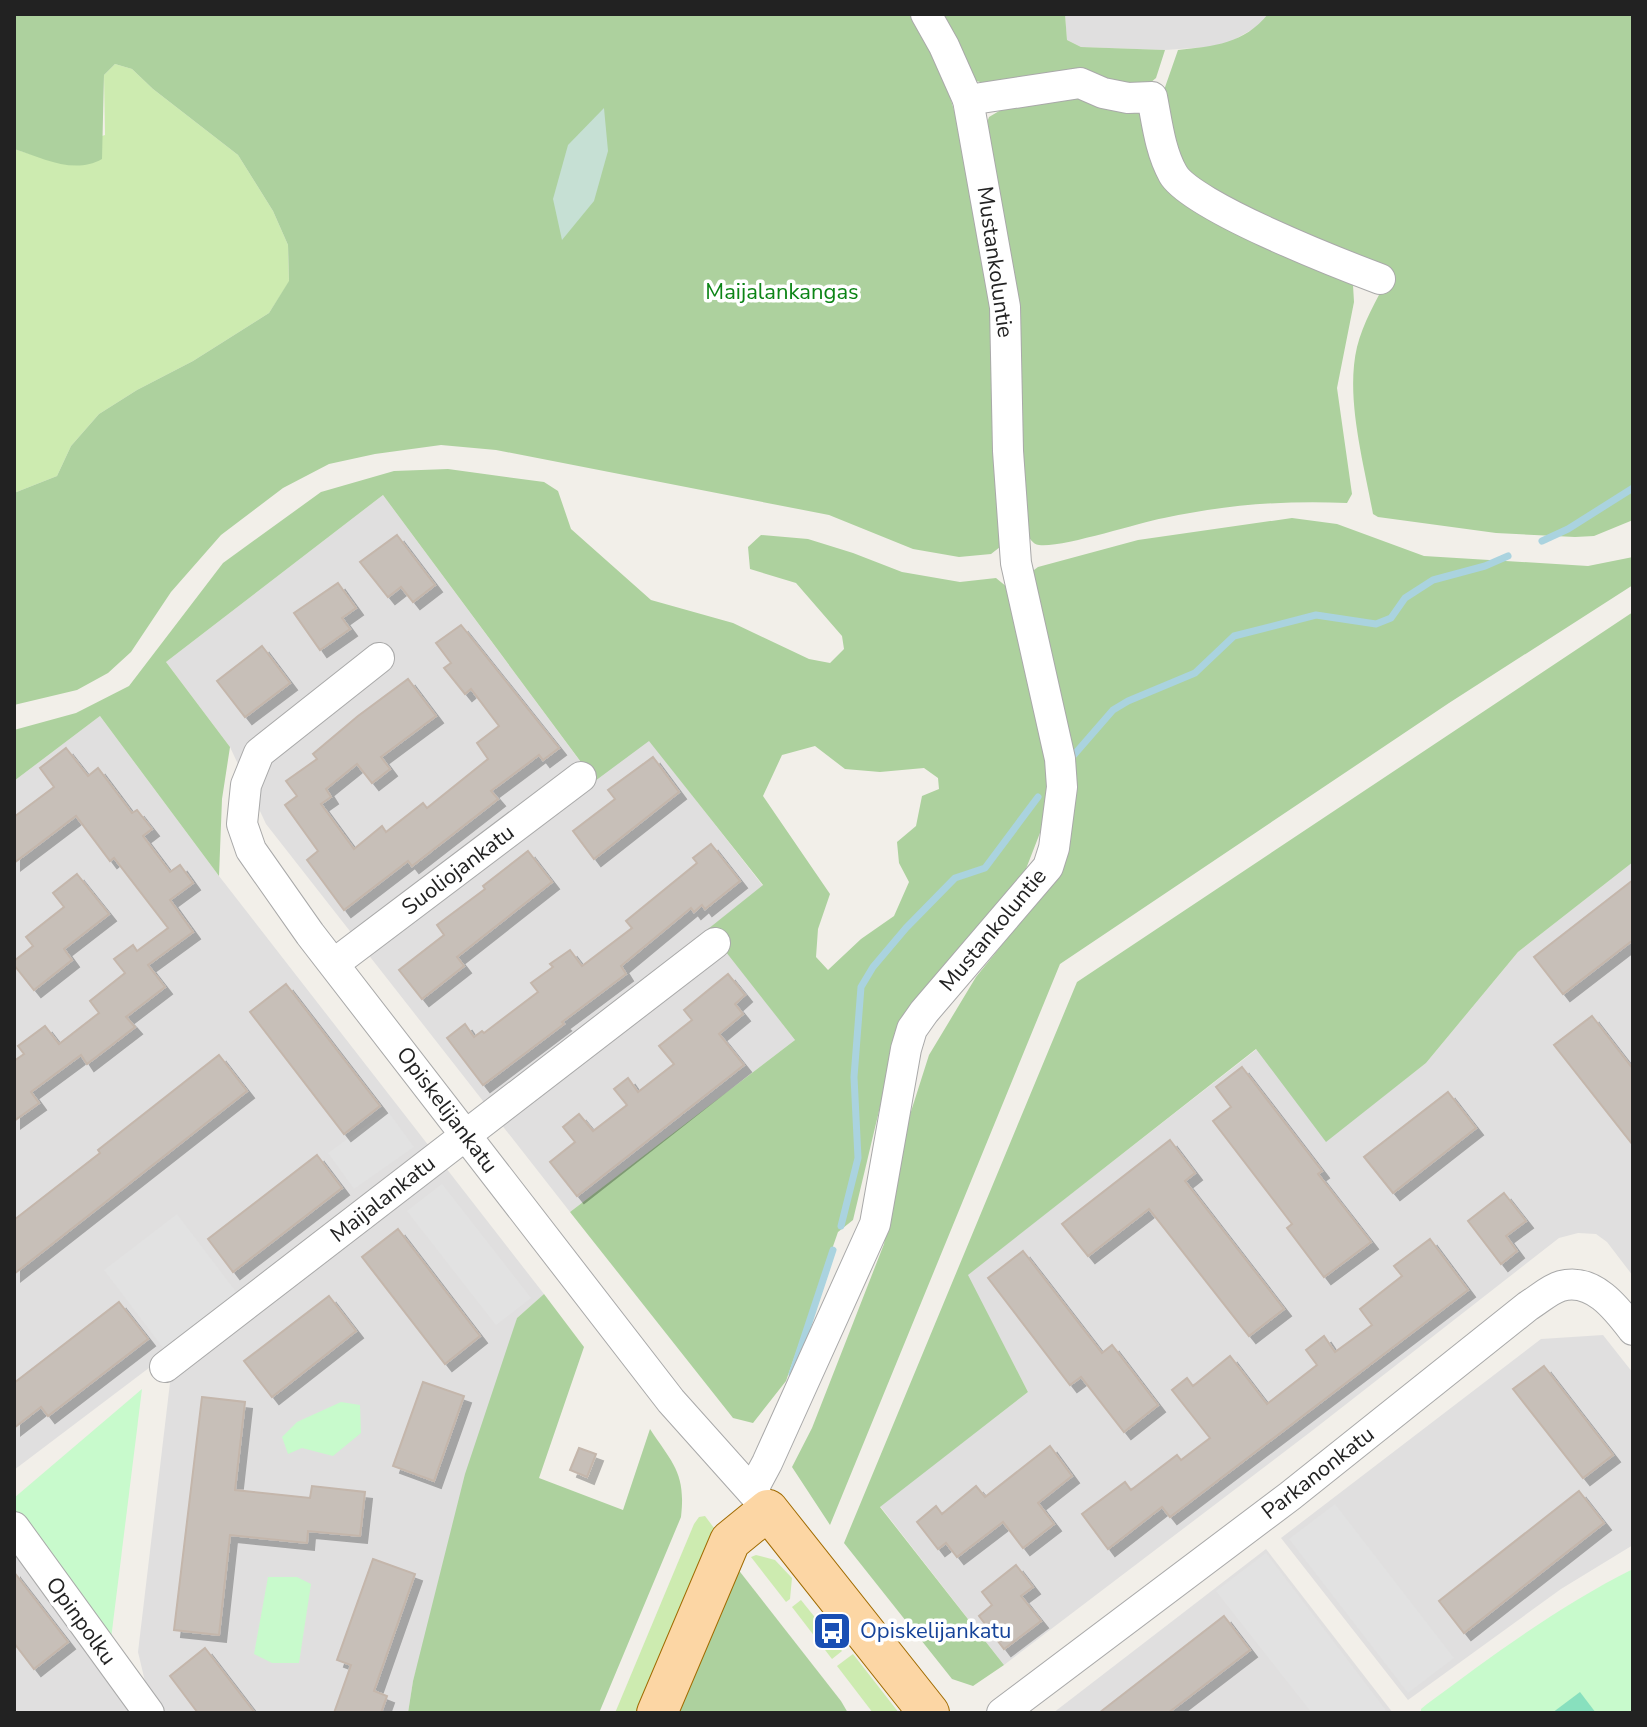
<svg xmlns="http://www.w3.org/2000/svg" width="1647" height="1727" font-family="'Nunito Sans',sans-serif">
<defs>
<filter id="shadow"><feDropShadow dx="7" dy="7" stdDeviation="0" flood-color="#0004"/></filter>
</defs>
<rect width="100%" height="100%" fill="#f2efe9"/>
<g fill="#e0dfdf">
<path d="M1065,14H1268L1260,25L1223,46L1165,50L1081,47L1067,40Z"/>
<path d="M383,495L594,780L649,740L763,886L709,929L795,1040L570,1212L266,824L230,747L166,662Z"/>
<path d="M100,716L219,876L544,1294L517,1318L413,1681L408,1713H163L148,1694L138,1652L174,1349L14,1470V781Z"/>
<path d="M1633,862V1276L1607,1242L1596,1234L1578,1233L1559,1238L1313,1430L1004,1665L880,1506L1028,1392L967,1275L1257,1049L1326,1141L1426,1063L1518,952Z"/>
<path d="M1603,1335L1633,1373V1545L1561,1589L1408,1700L1281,1538L1541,1339Z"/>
<path d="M1266,1549L1393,1713H1053Z"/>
<path d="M14,1550L140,1713H14Z"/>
</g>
<g fill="#cdebb0">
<path d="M115,64L132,69L153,89L238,155L273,211L288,245L289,282L269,313L193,361L137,390L99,414L71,446L57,476L14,493V149L40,157L105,135L104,75Z"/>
<path d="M705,1516L717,1532L642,1713H615L694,1524L699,1517Z"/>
<path d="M756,1555L775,1560L792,1578L790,1599L786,1602L751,1557Z"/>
<path d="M801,1600L842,1651L832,1659L792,1607Z"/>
<path d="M853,1654L899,1713H873L837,1666Z"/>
</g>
<g fill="#add19e" fill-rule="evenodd">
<path d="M14,14H912L930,43L948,90L961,134L996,305L1000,547L991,554L959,557L913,549L829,515L496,450L441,445L375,454L329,464L283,488L221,535L171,592L131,652L108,673L77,690L14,705V493L57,476L71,446L99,414L137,390L193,361L269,313L289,281L288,245L273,211L238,155L153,89L132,69L115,64L104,75L102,159C74,175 43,158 14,149Z"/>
<path d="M937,14H1065L1067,40L1081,47L1165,50L1156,78L1150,83L980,82L973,80Z"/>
<path d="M1268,14H1633V520L1594,536L1575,537L1496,533L1378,517L1373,514C1364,463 1345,398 1357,347C1363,323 1376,300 1388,279L1194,188L1165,139L1163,93L1178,50C1214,46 1244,44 1268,14Z"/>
<path d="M1074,96L1144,112L1166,182L1293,258L1353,285L1354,302L1337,388L1352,494L1347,503C1286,500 1224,505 1164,518C1137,523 1062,548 1039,545C1032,544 1030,538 1026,533L985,128L989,117L1006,107Z"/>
<path d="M448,469L544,482L558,491L571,529L651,600L733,623L809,659L830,663L844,649L842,636L796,583L750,569L748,547L761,535L808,539L853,553L902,572L960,582L996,578L1013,592L1044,727L1049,800L1045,820L1024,874L894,1048L853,1220L838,1232L786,1381L753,1423L733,1418L570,1212L795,1040L708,929L763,885L649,741L595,781L383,495L166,662L230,747L222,799L219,876L100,716L14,781V730L76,713L129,686L223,563L321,492L394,471ZM815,746L845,769L880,772L924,768L938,778L939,789L922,796L916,826L897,842L899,863L909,882L894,916L861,939L828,970L816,957L818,929L830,894L763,796L782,755Z"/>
<path d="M1292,518L1337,524L1424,556L1588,566L1633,557V585L1449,703L1060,964L830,1525L792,1467L812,1428L884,1244L900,1146L929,1055L976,977L1055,879L1030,573L1038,567L1138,540Z"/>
<path d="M1633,612V862L1518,952L1426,1063L1326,1142L1256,1049L968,1275L1028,1392L880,1507L1004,1665L973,1686L952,1679L844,1543L1077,982Z"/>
<path d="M544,1294L584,1347L539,1478L623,1510L650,1429C673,1464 686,1473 681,1517L599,1713H408L413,1681L465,1474L517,1318Z"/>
<path d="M737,1568L841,1701L848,1713H677Z"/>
</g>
<path fill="#c6e0d4" d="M604,108L608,151L594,201L562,240L553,199L568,145Z"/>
<g fill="#c8facc">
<path d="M142,1389L110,1647L14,1511V1498Z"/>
<path d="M341,1402L360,1405L361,1433L333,1456L302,1448L288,1454L282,1437L297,1422Z"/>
<path d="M1633,1569V1713H1421V1709L1427,1704C1493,1655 1559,1606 1633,1569Z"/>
<path d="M268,1577H297L311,1584L299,1663H272L254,1654Z"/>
</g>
<path fill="#88e0be" d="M1580,1692L1596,1713H1552Z"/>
<g fill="#e2e2e2">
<path d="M387,1110L414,1147L354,1189L328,1153Z"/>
<path d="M442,1184L531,1298L496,1325L407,1211Z"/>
<path d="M177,1214L237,1293L163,1348L104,1270Z"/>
<path d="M1335,1504L1454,1658L1408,1693L1289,1539Z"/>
<path d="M1266,1553L1388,1713H1312L1216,1591Z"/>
</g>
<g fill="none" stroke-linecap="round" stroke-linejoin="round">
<g stroke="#aad3df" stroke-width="7">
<path d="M1542,541L1568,529L1633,488"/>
<path d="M1073,756L1113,710L1128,701L1195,673L1234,636L1316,615L1376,624L1391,618L1405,598L1433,580L1485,566L1508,556"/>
<path d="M841,1226L858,1158L854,1077L861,987L873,967L906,928L955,878L985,868L1038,797"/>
<path d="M792,1374L833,1250"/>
</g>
</g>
<g fill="#c7bfb8" stroke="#c4b6ab" stroke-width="2" filter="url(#shadow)">
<path d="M397,535L435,585L413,602L401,587L388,597L360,562Z"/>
<path d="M338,583L356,608L342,618L350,629L320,650L294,613Z"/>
<path d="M461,625L559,748L543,760L539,755L491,791L498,799L412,866L408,861L344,910L307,860L318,851L285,805L297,796L286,781L317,759L313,754L358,716L408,679L436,716L381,757L390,769L372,783L357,764L326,789L331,797L321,804L354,849L382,826L386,832L423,803L427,808L488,759L477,743L499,726L471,689L465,694L444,668L451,663L436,643Z"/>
<path d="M262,646L290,683L245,717L217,681Z"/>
<path d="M66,748L88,776L98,768L132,813L137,810L152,829L143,836L170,872L180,865L193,883L170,900L193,932L148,965L165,987L126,1017L135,1027L87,1064L81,1055L31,1092L39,1103L14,1121V1061L24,1054L18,1046L45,1026L59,1044L99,1013L90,1001L125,973L114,959L133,945L137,951L168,928L114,858L110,861L76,816L14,863V817L54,787L40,768Z"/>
<path d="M653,757L679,792L594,859L573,831L615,799L608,790Z"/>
<path d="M711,844L740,881L705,909L702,905L694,912L691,908L621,966L626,974L562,1022L564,1024L483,1085L447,1038L465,1024L474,1037L482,1031L484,1033L538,992L531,983L553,967L550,964L570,950L582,966L632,928L626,921L697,863L693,858Z"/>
<path d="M528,851L552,882L457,957L464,966L422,999L399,970L444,935L437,925L485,889L483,886Z"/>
<path d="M77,874L109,914L64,949L72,960L34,990L14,965V961L33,946L26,937L64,907L53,893Z"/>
<path d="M1633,880V940L1563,994L1534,957Z"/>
<path d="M728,974L745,995L735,1004L743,1014L719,1034L744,1065L577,1196L550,1162L575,1142L563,1127L579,1114L593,1131L627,1105L614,1089L628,1078L638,1092L674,1064L659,1046L692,1020L684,1010Z"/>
<path d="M286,984L380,1106L344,1134L250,1012Z"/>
<path d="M1592,1016L1633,1069V1145L1554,1045Z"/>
<path d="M219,1055L247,1091L14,1274V1220L100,1153L98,1150Z"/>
<path d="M1242,1067L1322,1171L1318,1174L1371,1242L1324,1277L1287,1228L1292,1224L1213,1121L1231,1107L1216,1087Z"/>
<path d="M1448,1092L1476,1128L1393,1193L1364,1157Z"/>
<path d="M1170,1140L1195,1173L1185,1181L1284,1309L1249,1336L1149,1209L1088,1256L1062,1224Z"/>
<path d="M317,1155L342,1188L233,1272L208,1239Z"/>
<path d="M1504,1193L1526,1221L1506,1236L1517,1251L1501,1264L1468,1221Z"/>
<path d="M398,1229L480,1336L445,1364L362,1257Z"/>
<path d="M1430,1239L1468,1290L1170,1517L1162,1507L1108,1549L1082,1514L1125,1482L1131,1490L1177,1455L1181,1460L1210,1438L1172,1390L1187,1378L1193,1386L1230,1356L1267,1404L1317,1365L1306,1350L1324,1336L1335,1352L1372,1325L1360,1309L1402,1276L1394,1266Z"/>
<path d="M1023,1251L1102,1353L1112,1345L1158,1405L1124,1432L1081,1377L1070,1385L988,1278Z"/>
<path d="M329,1296L356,1331L272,1397L244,1361Z"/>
<path d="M119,1302L148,1339L48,1416L41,1407L14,1428V1383Z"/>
<path d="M1544,1366L1613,1455L1583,1478L1513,1389Z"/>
<path d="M423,1382L464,1396L434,1481L393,1466Z"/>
<path d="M202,1397L245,1402L235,1490L310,1498L312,1486L365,1492L360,1536L308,1531L307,1543L230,1535L219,1635L174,1630Z"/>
<path d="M1050,1446L1072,1476L1038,1503L1054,1524L1023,1548L1003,1522L957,1557L946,1543L938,1549L917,1522L936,1506L942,1514L976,1486L985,1497Z"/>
<path d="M579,1448L596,1454L587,1477L570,1470Z"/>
<path d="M1579,1491L1604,1523L1464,1633L1439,1601Z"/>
<path d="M373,1559L415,1574L374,1691L387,1696L381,1713H334L351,1665L337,1660Z"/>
<path d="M1016,1565L1033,1587L1021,1596L1041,1621L1004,1649L979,1616L992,1605L982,1592Z"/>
<path d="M14,1572L68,1642L34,1669L14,1643Z"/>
<path d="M1224,1616L1250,1650L1168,1713H1099Z"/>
<path d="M205,1648L255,1713H198L170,1676Z"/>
</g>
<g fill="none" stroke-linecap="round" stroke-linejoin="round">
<g stroke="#a9a9a9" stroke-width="32">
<g id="minor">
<path d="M968,100L1080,83L1103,93L1128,98L1152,97C1157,122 1160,151 1173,174C1191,206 1340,264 1380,279"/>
<path d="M379,658L259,753L246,785L242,824L251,850L310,934L671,1401L764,1505"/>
<path d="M335,963L581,777"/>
<path d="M165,1367L715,943"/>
<path d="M752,1491L767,1463L875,1224L906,1049L912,1029L924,1012L1048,867L1054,848L1062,787L1060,759L1016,563L1008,451L1005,307L968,100L944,46L926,14"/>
<path d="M14,1527L149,1713"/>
<path d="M1002,1713L1290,1496L1528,1306C1538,1300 1550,1289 1561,1286C1593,1277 1617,1309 1633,1330"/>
</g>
</g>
<g stroke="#a06b00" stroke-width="42">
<path id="major" d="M657,1713L730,1541L768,1510L929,1713"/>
</g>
<use href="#minor" stroke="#fff" stroke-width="30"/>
<use href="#major" stroke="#fcd6a4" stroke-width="40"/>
</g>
<defs>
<g id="bus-square" transform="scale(2)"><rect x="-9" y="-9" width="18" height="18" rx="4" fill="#1a4fb4" stroke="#fff"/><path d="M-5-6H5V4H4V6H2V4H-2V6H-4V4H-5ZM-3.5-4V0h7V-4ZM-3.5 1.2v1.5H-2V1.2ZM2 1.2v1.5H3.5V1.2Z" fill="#fff"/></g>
</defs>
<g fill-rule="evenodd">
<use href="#bus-square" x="832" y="1631"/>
</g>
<g text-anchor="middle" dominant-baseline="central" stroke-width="7" stroke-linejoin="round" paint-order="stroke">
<g font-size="22" fill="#222" stroke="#fff">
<text transform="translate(995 262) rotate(82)">Mustankoluntie</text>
<text transform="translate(458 870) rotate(-37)">Suoliojankatu</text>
<text transform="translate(993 930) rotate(-50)">Mustankoluntie</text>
<text transform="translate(447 1110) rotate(53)">Opiskelijankatu</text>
<text transform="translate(383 1199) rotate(-38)">Maijalankatu</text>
<text transform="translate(1318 1473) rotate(-38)">Parkanonkatu</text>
<text transform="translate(81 1621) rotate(54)">Opinpolku</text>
</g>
<g font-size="22" fill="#0c8416" stroke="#fff">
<text x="782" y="292">Maijalankangas</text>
</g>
<g font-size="22" fill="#164399" stroke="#fff" text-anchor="start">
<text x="860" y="1631">Opiskelijankatu</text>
</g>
</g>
<rect width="1647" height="1727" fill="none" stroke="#222222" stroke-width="32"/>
</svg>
